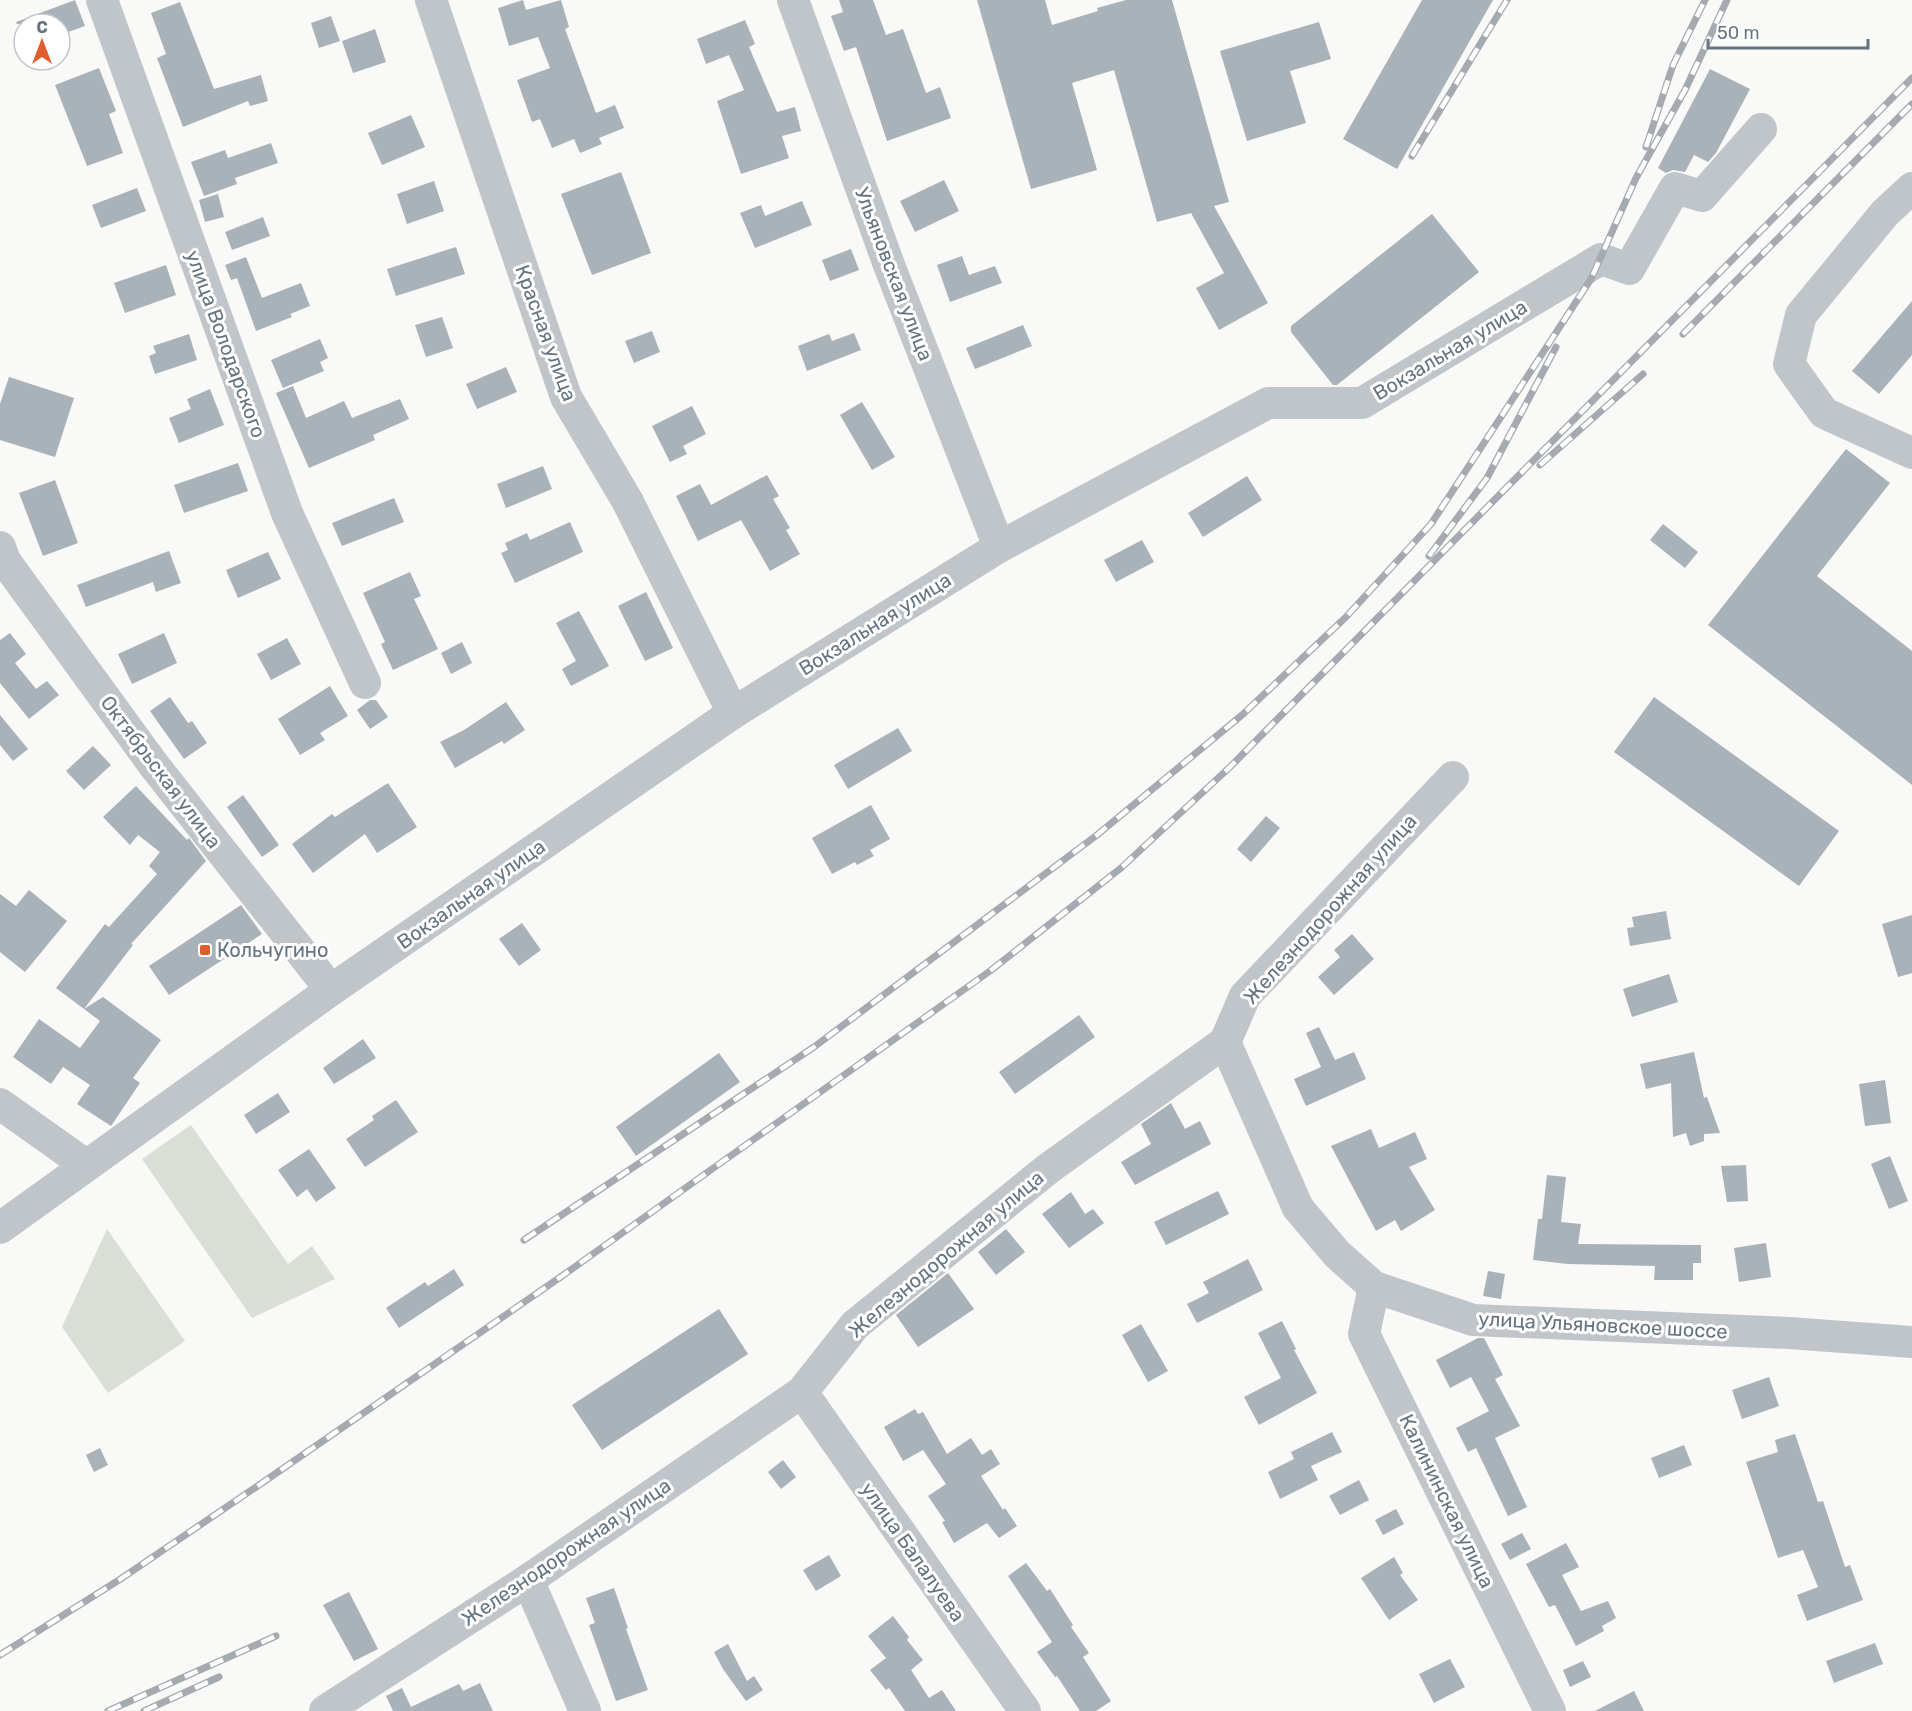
<svg xmlns="http://www.w3.org/2000/svg" width="1912" height="1711" font-family="Rubik,sans-serif">
<rect width="100%" height="100%" fill="#f9f9f7"/>
<g fill="#d9ded6">
<path d="M191,1125L288,1264L312,1246L335,1279L252,1318L142,1159Z"/>
<path d="M107,1229L185,1341L108,1393L62,1327Z"/>
</g>
<g fill="#a9b2b8">
<path d="M75,0L85,26L60,35V24H17L16,22Z"/>
<path d="M523,0L526,10L561,0L569,27L565,29L596,113L615,105L624,128L599,138L602,144L580,153L574,139L552,148L540,119L532,122L517,80L550,68L538,37L509,46L498,8Z"/>
<path d="M839,0H873L886,35L903,29L926,93L940,87L951,118L887,141L856,47L844,51L831,16L843,12Z"/>
<path d="M977,0H1045L1052,25L1098,11L1097,8L1126,0H1172L1229,202L1214,206L1268,303L1219,330L1196,288L1224,273L1191,213L1157,222L1114,70L1072,83L1097,170L1031,189Z"/>
<path d="M1422,0H1493L1397,169L1343,139Z"/>
<path d="M180,2L214,89L261,75L268,101L250,106L248,101L183,127L157,58L166,54L151,13Z"/>
<path d="M331,16L340,41L319,48L311,23Z"/>
<path d="M745,20L755,44L749,47L777,112L795,107L801,131L782,136L789,158L741,174L717,101L744,90L729,55L706,64L697,39Z"/>
<path d="M1319,22L1331,59L1290,71L1306,123L1247,141L1220,51Z"/>
<path d="M375,29L386,62L353,73L342,41Z"/>
<path d="M99,68L116,111L109,114L123,153L87,166L55,85Z"/>
<path d="M1710,69L1750,89L1716,153L1708,162L1694,155L1685,172L1673,170L1666,173L1658,168Z"/>
<path d="M411,115L425,147L382,165L368,133Z"/>
<path d="M271,143L278,163L235,178L237,184L204,196L191,162L225,150L228,158Z"/>
<path d="M621,172L651,253L592,275L561,194Z"/>
<path d="M944,180L959,211L915,232L900,201Z"/>
<path d="M434,181L444,211L407,224L397,194Z"/>
<path d="M137,188L146,211L101,228L92,205Z"/>
<path d="M218,194L224,217L205,222L199,200Z"/>
<path d="M802,201L812,225L755,248L740,213L761,205L765,216Z"/>
<path d="M1432,214L1479,272L1337,385H1333L1291,332V326Z"/>
<path d="M263,217L270,236L232,250L225,232Z"/>
<path d="M456,247L465,274L396,296L387,269Z"/>
<path d="M851,249L859,270L830,281L822,260Z"/>
<path d="M962,256L969,275L995,266L1002,283L950,302L937,265Z"/>
<path d="M246,257L262,298L301,283L310,306L290,314L292,317L256,331L237,278L231,280L225,265Z"/>
<path d="M166,265L176,295L125,313L114,283Z"/>
<path d="M1912,301V355L1879,394L1852,371Z"/>
<path d="M442,317L453,348L426,357L415,325Z"/>
<path d="M1023,325L1032,346L975,369L966,348Z"/>
<path d="M652,331L660,352L634,363L625,341Z"/>
<path d="M854,333L861,350L807,371L798,346L829,334L832,341Z"/>
<path d="M189,334L197,360L155,374L149,356L156,353L153,346Z"/>
<path d="M320,339L328,358L320,362L324,371L283,388L271,360Z"/>
<path d="M506,367L517,392L477,409L466,384Z"/>
<path d="M9,377L74,398L55,457L0,440V404Z"/>
<path d="M293,386L306,418L344,401L352,418L400,399L409,419L373,435L375,440L309,468L276,393Z"/>
<path d="M210,389L224,425L179,443L169,418L191,409L187,399Z"/>
<path d="M862,402L895,457L872,470L840,415Z"/>
<path d="M692,406L706,434L683,446L687,454L670,462L652,426Z"/>
<path d="M1846,449L1890,483L1817,576L1912,651V785L1708,625Z"/>
<path d="M238,463L248,491L184,513L174,485Z"/>
<path d="M543,466L552,489L506,508L497,484Z"/>
<path d="M767,475L779,496L773,499L790,528L786,530L800,554L770,571L741,520L698,541L676,496L700,484L711,505Z"/>
<path d="M1247,476L1262,500L1203,537L1188,513Z"/>
<path d="M55,480L78,543L43,556L19,493Z"/>
<path d="M394,498L404,522L342,546L332,523Z"/>
<path d="M570,522L583,552L515,583L501,553L508,550L505,543L527,533L530,540Z"/>
<path d="M1663,524L1698,552L1685,568L1650,540Z"/>
<path d="M1142,540L1154,562L1116,582L1104,560Z"/>
<path d="M169,551L181,583L156,592L153,582L86,607L77,585Z"/>
<path d="M268,552L281,579L238,598L226,570Z"/>
<path d="M410,572L421,596L414,599L438,649L393,670L381,644L385,642L363,593Z"/>
<path d="M646,592L673,648L645,661L618,606Z"/>
<path d="M579,611L609,666L571,686L562,669L576,661L556,623Z"/>
<path d="M10,633L26,654L15,663L36,689L47,681L59,695L29,719L0,683V640Z"/>
<path d="M164,633L177,663L132,684L118,654Z"/>
<path d="M287,638L301,664L271,680L257,654Z"/>
<path d="M462,642L472,663L451,674L441,653Z"/>
<path d="M330,686L348,716L320,733L325,740L300,755L278,719Z"/>
<path d="M170,697L188,723L192,721L207,743L184,759L150,711Z"/>
<path d="M1654,697L1839,831L1799,886L1614,752Z"/>
<path d="M370,700H376L388,717L370,729L357,710Z"/>
<path d="M506,702L525,730L504,744L502,741L455,768L440,742L464,730Z"/>
<path d="M0,715L28,749L13,761L0,745Z"/>
<path d="M898,728L912,751L848,789L834,765Z"/>
<path d="M93,746L111,765L84,790L66,771Z"/>
<path d="M388,783L417,827L377,853L365,834L313,873L292,844L332,814L335,817Z"/>
<path d="M136,786L187,840L189,838L206,861L131,944L133,945L84,1009L56,988L105,924L109,927L157,874L149,866L160,852L138,835L130,845L103,817Z"/>
<path d="M243,795L279,845L262,857L227,807Z"/>
<path d="M871,805L890,839L870,850L874,856L857,865L855,862L832,874L812,838Z"/>
<path d="M1266,816L1280,828L1251,862L1237,849Z"/>
<path d="M29,890L67,921L25,972L0,952V894L16,906Z"/>
<path d="M241,905L262,934L169,995L149,966Z"/>
<path d="M1666,911L1671,939L1630,946L1627,928L1634,927L1632,917Z"/>
<path d="M1912,915V973L1898,977L1882,924Z"/>
<path d="M522,923L541,950L519,966L499,939Z"/>
<path d="M1352,934L1374,959L1334,995L1318,977L1340,957L1334,950Z"/>
<path d="M1669,974L1678,1002L1632,1017L1623,989Z"/>
<path d="M103,997L161,1040L133,1078L140,1083L111,1126L77,1104L90,1085L63,1067L51,1084L13,1057L39,1019L80,1048L100,1021L84,1009Z"/>
<path d="M1079,1015L1095,1037L1015,1094L999,1072Z"/>
<path d="M1319,1027L1335,1060L1354,1052L1366,1079L1306,1106L1294,1079L1321,1067L1306,1033Z"/>
<path d="M363,1039L376,1058L334,1084L323,1068Z"/>
<path d="M1694,1052L1704,1098L1707,1097L1720,1133L1704,1134V1141L1690,1146L1686,1133L1673,1137L1671,1083L1646,1089L1640,1064Z"/>
<path d="M719,1053L740,1082L636,1156L616,1127Z"/>
<path d="M1885,1080L1891,1123L1865,1126L1859,1084Z"/>
<path d="M278,1093L290,1112L256,1134L244,1115Z"/>
<path d="M396,1100L418,1132L365,1167L346,1139L374,1120L372,1116Z"/>
<path d="M1171,1103L1185,1129L1200,1121L1211,1144L1135,1185L1121,1162L1151,1144L1141,1124Z"/>
<path d="M1371,1129L1379,1148L1415,1132L1427,1159L1409,1167L1435,1210L1401,1231L1395,1220L1376,1231L1331,1146Z"/>
<path d="M309,1149L336,1188L316,1202L307,1189L297,1197L278,1170Z"/>
<path d="M1890,1156L1908,1201L1889,1209L1871,1164Z"/>
<path d="M1746,1165L1748,1201L1727,1202L1721,1166Z"/>
<path d="M1547,1175L1566,1177L1561,1222L1581,1224L1578,1244L1701,1245V1263H1693V1280H1654L1655,1266L1568,1264L1533,1260L1538,1219H1542Z"/>
<path d="M1218,1191L1229,1214L1166,1245L1154,1222Z"/>
<path d="M1071,1192L1085,1214L1093,1209L1104,1223L1069,1248L1042,1214Z"/>
<path d="M1006,1229L1025,1252L996,1275L978,1252Z"/>
<path d="M1766,1243L1771,1277L1739,1282L1734,1248Z"/>
<path d="M1248,1259L1263,1290L1197,1323L1187,1304L1209,1293L1203,1282Z"/>
<path d="M454,1269L464,1285L399,1328L386,1308L425,1282L428,1286Z"/>
<path d="M1488,1271L1505,1274L1501,1299L1483,1296Z"/>
<path d="M948,1273L974,1309L918,1347L896,1315Z"/>
<path d="M719,1309L748,1354L602,1450L572,1405Z"/>
<path d="M1282,1321L1296,1349L1294,1350L1317,1393L1259,1425L1244,1397L1281,1378L1258,1333Z"/>
<path d="M1141,1324L1168,1371L1148,1382L1122,1335Z"/>
<path d="M1478,1338H1484L1503,1375L1495,1379L1520,1426L1495,1438L1527,1507L1508,1516L1476,1448L1468,1452L1456,1428L1489,1411L1471,1377L1450,1388L1436,1360Z"/>
<path d="M1769,1377L1779,1406L1742,1419L1732,1390Z"/>
<path d="M915,1409L918,1414L923,1412L947,1454L971,1438L982,1455L991,1449L1000,1464L981,1476L1003,1510L1005,1508L1017,1526L999,1538L987,1523L954,1543L942,1522L945,1521L928,1496L946,1484L923,1450L903,1461L884,1427Z"/>
<path d="M1332,1432L1342,1452L1311,1466L1318,1480L1280,1499L1268,1472L1294,1459L1291,1452Z"/>
<path d="M1795,1434L1818,1502L1823,1501L1845,1567L1850,1565L1863,1600L1807,1621L1797,1595L1818,1587L1803,1550L1778,1558L1746,1462L1778,1452L1775,1440Z"/>
<path d="M1684,1445L1692,1465L1659,1478L1651,1458Z"/>
<path d="M100,1448L108,1465L94,1472L86,1455Z"/>
<path d="M783,1460L796,1477L781,1489L768,1472Z"/>
<path d="M1359,1480L1369,1500L1340,1515L1329,1496Z"/>
<path d="M1396,1509L1404,1524L1383,1535L1375,1520Z"/>
<path d="M1522,1533L1531,1549L1510,1560L1501,1544Z"/>
<path d="M1566,1543L1579,1567L1562,1575L1581,1611L1608,1601L1616,1618L1602,1626L1604,1631L1576,1646L1555,1605L1549,1607L1526,1564Z"/>
<path d="M829,1555L841,1576L816,1591L803,1570Z"/>
<path d="M1394,1557L1403,1573L1400,1575L1418,1600L1389,1620L1361,1578Z"/>
<path d="M1026,1563L1047,1591L1050,1589L1073,1625L1071,1627L1089,1653L1083,1657L1111,1701L1096,1711H1080L1057,1676L1055,1677L1037,1652L1052,1642L1008,1576Z"/>
<path d="M614,1588L628,1628L626,1629L648,1690L616,1701L589,1625L595,1623L586,1598Z"/>
<path d="M349,1592L378,1649L354,1661L323,1605Z"/>
<path d="M893,1616L909,1637L907,1640L923,1660L911,1670L929,1698L942,1690L956,1711H905L889,1688L886,1690L870,1670L886,1658L868,1636Z"/>
<path d="M1875,1643L1883,1664L1834,1683L1826,1661Z"/>
<path d="M728,1644L747,1681L754,1676L763,1690L746,1701L723,1669L714,1652Z"/>
<path d="M1450,1659L1465,1687L1434,1703L1419,1674Z"/>
<path d="M1583,1661L1591,1677L1570,1687L1563,1670Z"/>
<path d="M480,1683L493,1711H393L386,1696L402,1688L411,1707L459,1684L463,1691Z"/>
<path d="M1634,1691L1644,1711H1595Z"/>
</g>
<g fill="none" stroke-linecap="round" stroke-linejoin="round">
<g stroke="#c0c5c9" stroke-width="32">
<path d="M102,0L287,513L365,683"/>
<path d="M431,0L566,397L628,502L733,713"/>
<path d="M793,0L889,265L999,547"/>
<path d="M1912,188L1885,213L1801,315L1789,364L1824,413L1912,453"/>
<path d="M0,547L5,561L153,764L331,990"/>
<path d="M1225,1042L1298,1208L1337,1254L1374,1287L1473,1320L1789,1333L1912,1342"/>
<path d="M0,1104L86,1165"/>
<path d="M0,1228L331,990L733,713L999,547L1268,403H1362L1601,259L1629,269L1675,188L1702,196L1761,129"/>
<path d="M1374,1287L1364,1334L1550,1711"/>
<path d="M802,1392L1025,1711"/>
<path d="M528,1580L585,1711"/>
<path d="M325,1711L528,1580L802,1392L855,1325L1049,1168L1225,1042L1245,996L1453,777"/>
</g>
<g stroke="#a4aab0" stroke-width="7">
<g id="rail">
<path d="M1646,147L1673,65L1705,0"/>
<path d="M1412,156L1507,0"/>
<path d="M1683,334L1912,104"/>
<path d="M1540,465L1643,374"/>
<path d="M1429,556L1487,478L1556,347"/>
<path d="M524,1240L814,1047L1097,835L1242,715L1346,617L1431,524L1591,279L1636,178L1685,90L1727,0"/>
<path d="M0,1655L119,1580L262,1483L562,1276L990,971L1121,868L1230,767L1912,78"/>
<path d="M108,1711L276,1636"/>
<path d="M144,1711L219,1677"/>
</g>
</g>
<use href="#rail" stroke="#fff" stroke-width="4.5" stroke-dasharray="14" stroke-linecap="butt"/>
</g>
<rect fill="#e15c2f" stroke="#fff" stroke-width="2" x="199" y="944" width="12" height="12" rx="3"/>
<g text-anchor="middle" dominant-baseline="central" stroke-width="6" stroke-linejoin="round" paint-order="stroke">
<g font-size="20" fill="#657481" stroke="#fff">
<text transform="translate(894 274) rotate(69)">Ульяновская улица</text>
<text transform="translate(546 333) rotate(70)">Красная улица</text>
<text transform="translate(226 344) rotate(70)">улица Володарского</text>
<text transform="translate(1450 350) rotate(-31)">Вокзальная улица</text>
<text transform="translate(875 624) rotate(-32)">Вокзальная улица</text>
<text transform="translate(161 772) rotate(53)">Октябрьская улица</text>
<text transform="translate(471 894) rotate(-35)">Вокзальная улица</text>
<text transform="translate(1330 909) rotate(-48)">Железнодорожная улица</text>
<text transform="translate(946 1254) rotate(-40)">Железнодорожная улица</text>
<text transform="translate(1603 1325) rotate(3)">улица Ульяновское шоссе</text>
<text transform="translate(1447 1501) rotate(64)">Калининская улица</text>
<text transform="translate(566 1552) rotate(-34)">Железнодорожная улица</text>
<text transform="translate(913 1552) rotate(55)">улица Балалуева</text>
</g>
<g font-size="20" fill="#657481" stroke="#fff" text-anchor="start">
<text x="217" y="950">Кольчугино</text>
</g>
</g>
<g transform="translate(42 42)"><circle r="28" fill="#ffffff" stroke="#c1c7cd" stroke-width="1.5"/>
<path d="M0-4.5L10 22L0 15L-10 22Z" fill="#e15c2f"/>
<text y="-9" font-size="16" font-weight="bold" text-anchor="middle" fill="#657481">С</text>
</g>
<path d="M1708 39v9h160v-9" fill="none" stroke="#657481" stroke-width="3"/>
<text x="1717" y="39" font-size="18" fill="#657481" stroke="#ffffff" stroke-width="4.5" paint-order="stroke">50 m</text>
</svg>
